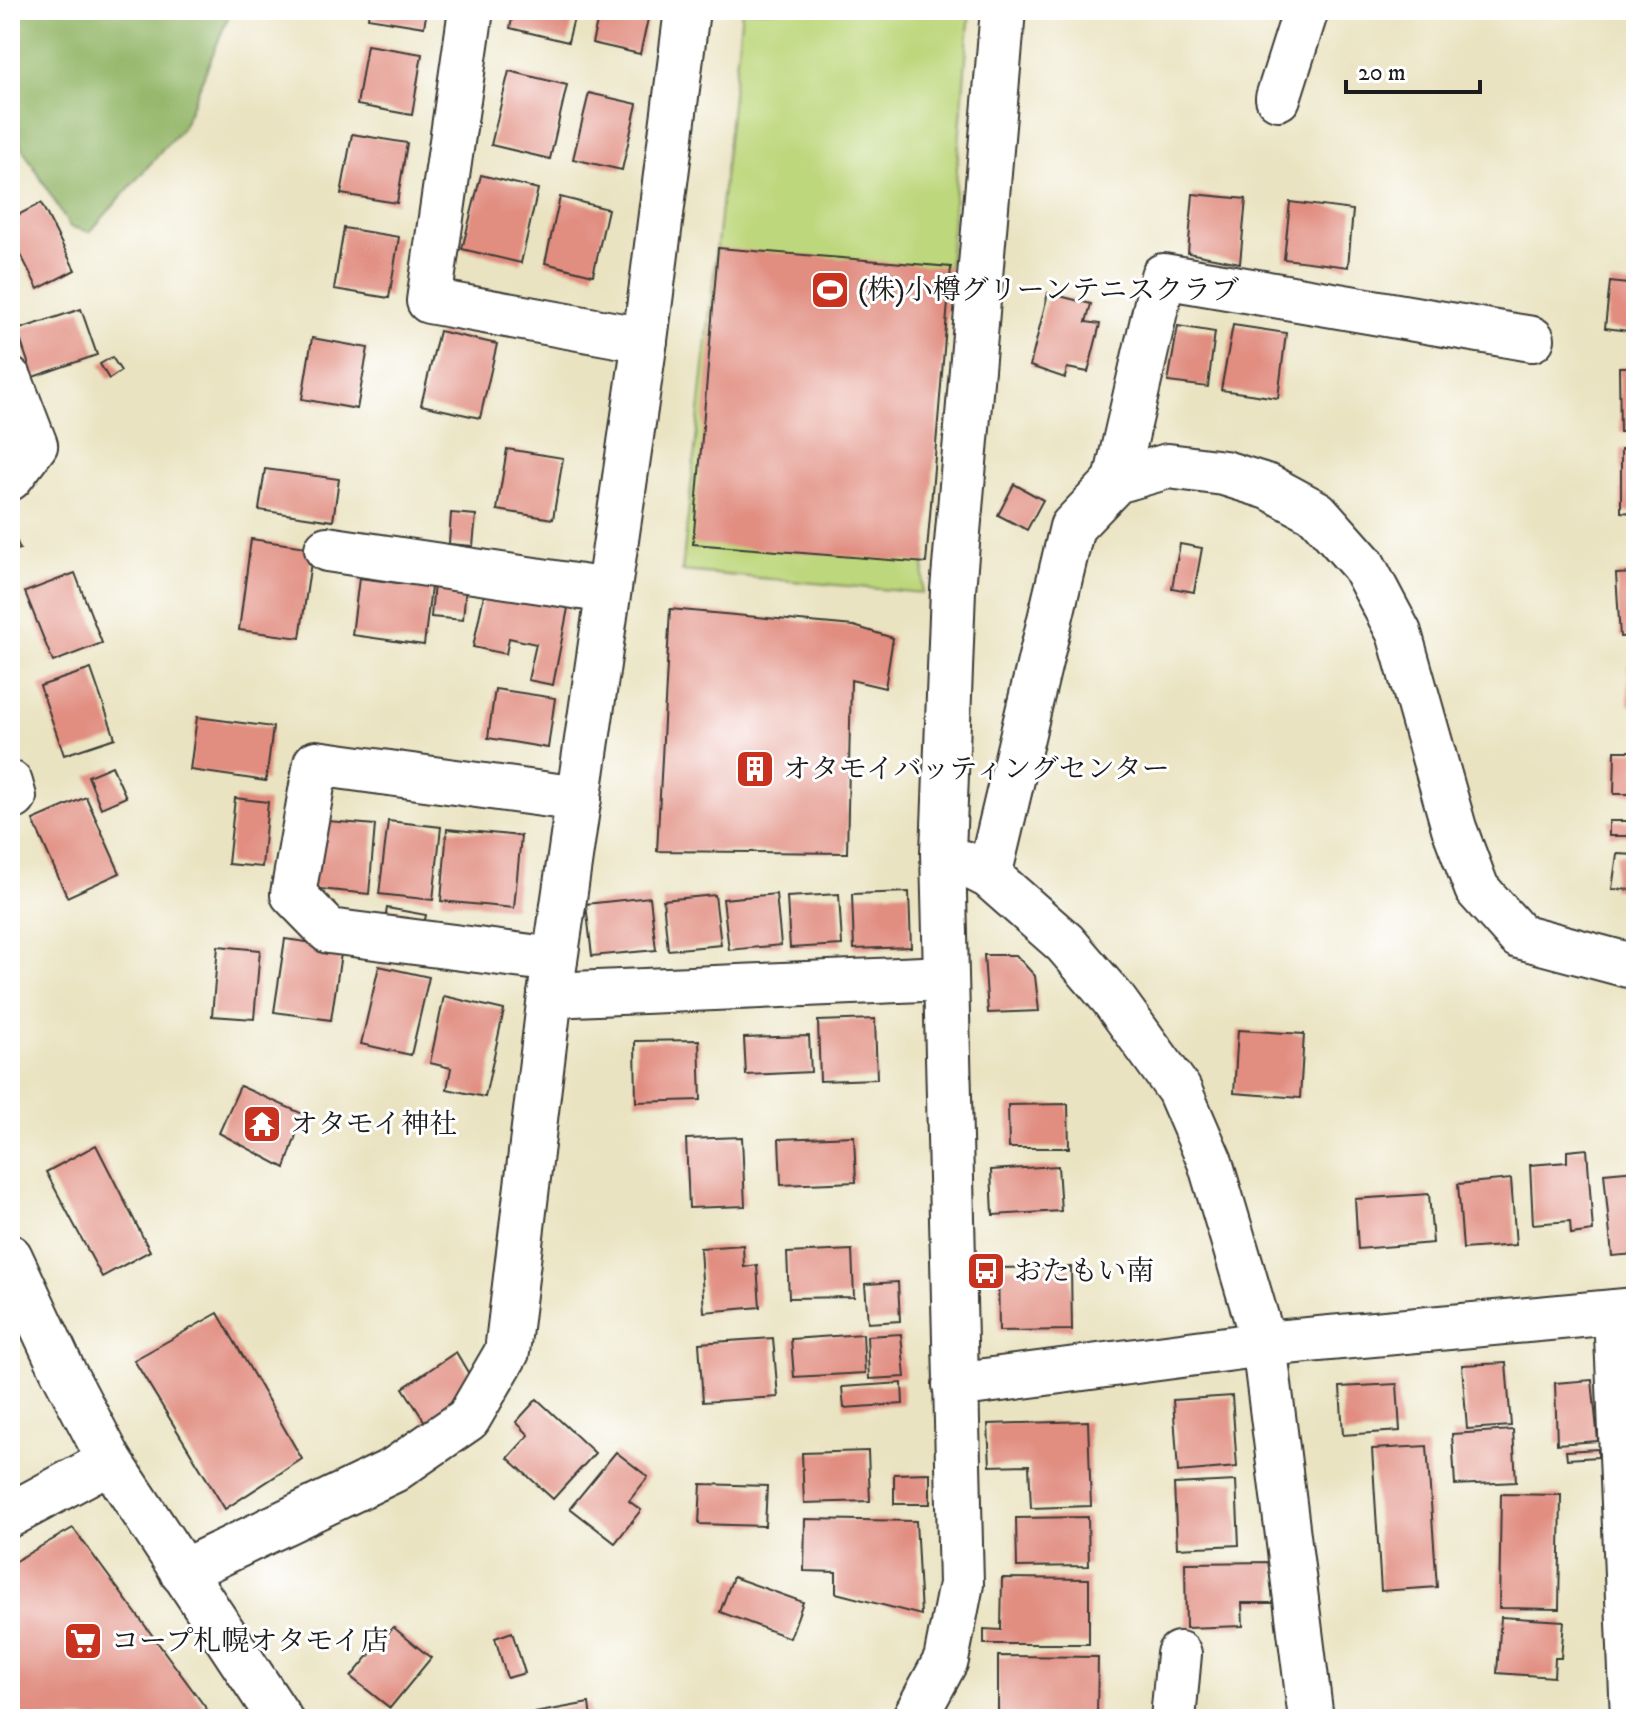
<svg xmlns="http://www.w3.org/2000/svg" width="1646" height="1729" font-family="'IM FELL DW Pica','Noto Serif JP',serif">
<rect width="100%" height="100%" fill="#fff"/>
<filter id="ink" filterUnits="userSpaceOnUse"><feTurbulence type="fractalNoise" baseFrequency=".0125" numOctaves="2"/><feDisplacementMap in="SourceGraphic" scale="16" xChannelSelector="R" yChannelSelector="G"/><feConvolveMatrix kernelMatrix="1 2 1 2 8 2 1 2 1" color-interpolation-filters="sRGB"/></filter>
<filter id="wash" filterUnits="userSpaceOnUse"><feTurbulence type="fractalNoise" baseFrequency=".006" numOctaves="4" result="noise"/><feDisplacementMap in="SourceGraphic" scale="32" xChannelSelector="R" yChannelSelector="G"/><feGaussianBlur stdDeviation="1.8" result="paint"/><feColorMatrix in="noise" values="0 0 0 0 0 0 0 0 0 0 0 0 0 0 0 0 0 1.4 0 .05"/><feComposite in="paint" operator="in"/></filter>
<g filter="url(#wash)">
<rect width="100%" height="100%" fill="#eae3c1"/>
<path fill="#bdd77c" stroke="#6c7a4c" stroke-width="2" d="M742,10H970L922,593L682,571Z"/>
<path fill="#96b86c" stroke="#596a44" stroke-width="2" d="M10,10H231L183,127L90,232L70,227L10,127Z"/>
<g id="blocks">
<g fill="#e18d80">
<path d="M369,10H427L424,27L368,18Z"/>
<path d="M514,10H576L568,42L510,28Z"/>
<path d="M600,10H650L640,54L592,43Z"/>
<path d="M367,45L422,54L412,115L357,105Z"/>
<path d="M509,71L567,85L550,159L491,145Z"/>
<path d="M589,93L637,104L622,170L573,159Z"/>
<path d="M352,134L407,143L397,203L341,194Z"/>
<path d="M481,175L538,189L521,263L462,249Z"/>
<path d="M1193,194L1246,199L1240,263L1188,253Z"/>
<path d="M560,197L608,209L593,275L545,263Z"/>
<path d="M1290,202L1353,210L1348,267L1284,259Z"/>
<path d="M41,203L75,270L38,289L10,233V219Z"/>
<path d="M344,228L399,237L389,298L334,289Z"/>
<path d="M718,248L951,267L926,563L693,544Z"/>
<path d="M1610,282L1636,285V332L1605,328Z"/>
<path d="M1048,293L1091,304L1086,322L1100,324L1088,372L1067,368L1065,378L1030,366Z"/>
<path d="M81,309L97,355L33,377L17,330Z"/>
<path d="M1233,325L1286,333L1278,398L1221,390Z"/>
<path d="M1178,326L1215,332L1208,387L1168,382Z"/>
<path d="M439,331L497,344L480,418L421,405Z"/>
<path d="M312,338L368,348L357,409L302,399Z"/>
<path d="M112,357L121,371L109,379L100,364Z"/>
<path d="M1619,367H1636V432H1620Z"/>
<path d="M507,449L563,458L553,519L497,510Z"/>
<path d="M1621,449H1636V513L1621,512Z"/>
<path d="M265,469L339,479L333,521L259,510Z"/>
<path d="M1014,484L1043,500L1027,530L998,515Z"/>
<path d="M451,513L476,515L473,546L449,544Z"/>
<path d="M10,525L20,549L10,552Z"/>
<path d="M251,539L313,548L300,638L239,630Z"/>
<path d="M1180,544L1202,548L1194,592L1172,588Z"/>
<path d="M75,573L102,643L53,662L25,592Z"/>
<path d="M1636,573V636L1620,637L1616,574Z"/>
<path d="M359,578L431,587L424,645L352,635Z"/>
<path d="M434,583L466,586L463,620L431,617Z"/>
<path d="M485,590L568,608L553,685L528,680L536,644L509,638L506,654L473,647Z"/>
<path d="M670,609L854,626L893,638L885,688L851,680L847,853L657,851Z"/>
<rect x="1628" y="665" width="8" height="40"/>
<path d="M91,669L115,738L64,755L40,686Z"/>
<path d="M495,689L555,698L548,748L488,738Z"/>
<path d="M197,717L273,727L266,781L190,770Z"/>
<path d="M1615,751H1636V794H1614Z"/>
<path d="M112,766L126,797L101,808L88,776Z"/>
<path d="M86,797L120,873L67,897L33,820Z"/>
<path d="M235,798L268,802L262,867L228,864Z"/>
<path d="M316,820L375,825L369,894L310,888Z"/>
<path d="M388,821L441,827L433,900L379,894Z"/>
<rect x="1609" y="821" width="27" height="15"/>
<path d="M447,829L521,836L514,908L441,901Z"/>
<path d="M1617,854L1636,855V890L1612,889Z"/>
<path d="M909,892L911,947L854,949L852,894Z"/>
<path d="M776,894L781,945L729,950L723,899Z"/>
<path d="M839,894L842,945L790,948L787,897Z"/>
<path d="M715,895L721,945L668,950L663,900Z"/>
<path d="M650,897L656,950L592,956L586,904Z"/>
<path d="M387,908L426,915L421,939L383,932Z"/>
<path d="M285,939L342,947L331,1020L274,1012Z"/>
<path d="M218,946L260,950L254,1019L212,1016Z"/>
<path d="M984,955H1016L1035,976L1039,1011L988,1013Z"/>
<path d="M379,966L429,977L411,1055L361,1044Z"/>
<path d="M444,996L504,1010L485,1097L447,1089L451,1068L430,1063Z"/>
<path d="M875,1019L877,1079L820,1081L818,1021Z"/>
<path d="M1238,1030L1304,1034L1300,1098L1234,1093Z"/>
<path d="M809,1036L811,1072L746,1075L744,1038Z"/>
<path d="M699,1040L701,1100L636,1102L635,1041Z"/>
<path d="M240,1086L303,1114L285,1168L219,1133Z"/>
<path d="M1068,1104L1069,1148H1009L1008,1105Z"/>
<path d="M854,1136L856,1182L781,1185L779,1139Z"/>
<path d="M742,1137L745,1206L689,1208L686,1139Z"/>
<path d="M96,1145L150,1251L102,1277L46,1172Z"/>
<path d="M1587,1149L1593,1231L1571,1234L1570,1221L1533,1224L1530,1165L1567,1162V1151Z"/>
<path d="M1058,1166L1061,1211L993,1215L991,1170Z"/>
<path d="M1636,1170V1254L1612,1256L1604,1173Z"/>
<path d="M1511,1179L1516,1245L1463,1249L1458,1184Z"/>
<path d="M1429,1194L1433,1243L1358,1249L1355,1199Z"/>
<path d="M743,1245L744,1267L757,1265L760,1307L704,1312L700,1248Z"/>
<path d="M852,1250L854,1297L789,1298L787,1253Z"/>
<path d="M1071,1267L1072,1330L999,1331L998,1268Z"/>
<path d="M898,1282L900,1321L868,1323L865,1284Z"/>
<path d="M218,1313L302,1459L225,1509L134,1360Z"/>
<path d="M863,1334L865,1373L794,1377L791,1339Z"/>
<path d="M901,1334L905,1377L869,1379L867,1336Z"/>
<path d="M773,1338L778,1397L703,1402L699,1343Z"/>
<path d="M456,1352L486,1403L434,1436L403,1388Z"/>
<path d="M1506,1363L1511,1426L1467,1429L1462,1365Z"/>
<path d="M1592,1380L1598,1441L1557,1444L1555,1383Z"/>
<path d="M902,1383L903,1404L844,1408L842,1387Z"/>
<path d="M1397,1384L1400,1431L1343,1435L1340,1387Z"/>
<path d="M1232,1396L1237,1467L1178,1472L1173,1400Z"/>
<path d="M537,1399L595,1453L553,1499L508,1458L529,1435L516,1422Z"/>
<path d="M1088,1421L1091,1506L1031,1508L1029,1465L990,1466L988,1424Z"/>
<path d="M1513,1430L1516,1482L1455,1485L1452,1434Z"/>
<path d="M1427,1446L1437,1587L1381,1591L1372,1449Z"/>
<path d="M1598,1449V1457L1567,1459L1566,1451Z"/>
<path d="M868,1451L870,1501L804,1503L802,1453Z"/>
<path d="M616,1452L648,1477L629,1501L641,1510L615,1543L570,1508Z"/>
<path d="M930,1473V1504H894V1474Z"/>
<path d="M1236,1481L1239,1545L1177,1548L1174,1484Z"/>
<path d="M701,1484L767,1486L765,1526L699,1524Z"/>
<path d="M1501,1494L1561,1495L1559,1609L1499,1608Z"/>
<path d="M1088,1517L1089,1566L1017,1567L1016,1518Z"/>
<path d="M805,1519L916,1521L921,1615L836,1593V1572L804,1571Z"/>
<path d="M73,1528L214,1719H10V1564Z"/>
<path d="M1275,1562V1603H1242L1243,1626L1186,1628L1185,1563Z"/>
<path d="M733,1577L803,1602L790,1638L720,1612Z"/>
<path d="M1002,1578L1089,1579V1644H984V1629L1001,1630Z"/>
<path d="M1501,1617L1564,1621L1561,1658H1555L1554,1677L1497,1673Z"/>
<path d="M393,1627L431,1658L390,1708L351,1677Z"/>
<path d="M512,1632L525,1673L507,1678L495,1638Z"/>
<path d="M998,1656L1098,1657L1097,1717H998Z"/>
<path d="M589,1703L591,1719H518V1716Z"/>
</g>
</g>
</g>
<g filter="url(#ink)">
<use href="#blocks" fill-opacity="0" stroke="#3b3a35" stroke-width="2"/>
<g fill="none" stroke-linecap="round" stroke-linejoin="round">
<g stroke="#3b3a35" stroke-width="48">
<g id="minor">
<path d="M471,10L429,301L645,340"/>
<path d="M1278,98L1306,10"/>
<path d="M10,380L35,445L10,478"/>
<path d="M1116,481L1163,276L1532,339"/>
<path d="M327,549L608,591"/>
<path d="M10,783L14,797"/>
<path d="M963,863L989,876L1065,943L1113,999L1179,1090L1210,1162L1264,1344L1311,1719"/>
<path d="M989,876L1072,527L1116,481L1168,466L1224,473L1269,487L1317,513L1363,565L1399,633L1454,828L1477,889L1519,936L1628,965H1636"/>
<path d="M555,960L329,931L293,894L316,763L579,799"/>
<path d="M550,995L946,978"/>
<path d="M10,1257L62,1369L110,1461L280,1719"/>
<path d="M1616,1312L1633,1718"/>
<path d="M955,1385L1264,1344L1636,1310"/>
<path d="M10,1515L110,1461"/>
<path d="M182,1572L394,1470L468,1419L507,1352L550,995L645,340L687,10"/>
<path d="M914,1719L946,1660L961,1584L943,853L953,590L1003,10"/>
<path d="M1173,1719L1179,1654"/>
</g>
</g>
<use href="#minor" stroke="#fff" stroke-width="44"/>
</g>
</g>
<defs>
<g id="stadium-square" transform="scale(2)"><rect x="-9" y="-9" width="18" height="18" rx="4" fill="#c8321e" stroke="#fff"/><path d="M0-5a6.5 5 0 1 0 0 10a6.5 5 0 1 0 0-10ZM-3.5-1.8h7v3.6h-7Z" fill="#fff"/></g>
<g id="building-square" transform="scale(2)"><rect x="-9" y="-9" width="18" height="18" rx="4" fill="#c8321e" stroke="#fff"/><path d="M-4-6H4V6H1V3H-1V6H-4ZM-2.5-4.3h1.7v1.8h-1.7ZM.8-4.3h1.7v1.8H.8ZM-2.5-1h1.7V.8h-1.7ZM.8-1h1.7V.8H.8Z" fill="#fff"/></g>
<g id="temple-square" transform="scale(2)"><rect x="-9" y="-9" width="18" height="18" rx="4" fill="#c8321e" stroke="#fff"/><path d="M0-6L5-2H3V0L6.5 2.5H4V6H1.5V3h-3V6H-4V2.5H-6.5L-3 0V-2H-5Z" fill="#fff"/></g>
<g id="bus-square" transform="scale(2)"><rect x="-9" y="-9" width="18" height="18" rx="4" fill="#c8321e" stroke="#fff"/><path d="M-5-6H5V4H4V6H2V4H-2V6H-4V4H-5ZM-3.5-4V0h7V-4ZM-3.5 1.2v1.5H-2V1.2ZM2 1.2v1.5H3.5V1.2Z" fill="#fff"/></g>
<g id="supermarket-square" transform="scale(2)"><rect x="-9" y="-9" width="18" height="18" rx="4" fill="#c8321e" stroke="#fff"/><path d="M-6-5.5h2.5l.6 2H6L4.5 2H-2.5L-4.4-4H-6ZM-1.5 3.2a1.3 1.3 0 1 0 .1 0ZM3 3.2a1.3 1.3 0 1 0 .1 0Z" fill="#fff"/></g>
</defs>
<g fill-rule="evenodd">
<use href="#stadium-square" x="830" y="290"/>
<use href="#building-square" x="755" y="769"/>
<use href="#temple-square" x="262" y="1124"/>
<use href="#bus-square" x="986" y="1271"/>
<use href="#supermarket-square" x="83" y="1641"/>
</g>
<g text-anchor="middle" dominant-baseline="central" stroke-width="6" stroke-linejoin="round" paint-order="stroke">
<g font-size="28" fill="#1c1c1c" stroke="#fff" text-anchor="start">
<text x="858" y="290">(株)小樽グリーンテニスクラブ</text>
<text x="783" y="769">オタモイバッティングセンター</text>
<text x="290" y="1124">オタモイ神社</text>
<text x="1014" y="1271">おたもい南</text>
<text x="111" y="1641">コープ札幌オタモイ店</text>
</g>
</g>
<rect width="1646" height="1729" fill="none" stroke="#fff" stroke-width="40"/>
<path d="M1346 80v12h134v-12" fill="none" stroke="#1c1c1c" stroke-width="4"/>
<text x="1358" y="80" font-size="24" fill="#1c1c1c" stroke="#ffffff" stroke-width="6" paint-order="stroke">20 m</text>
</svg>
